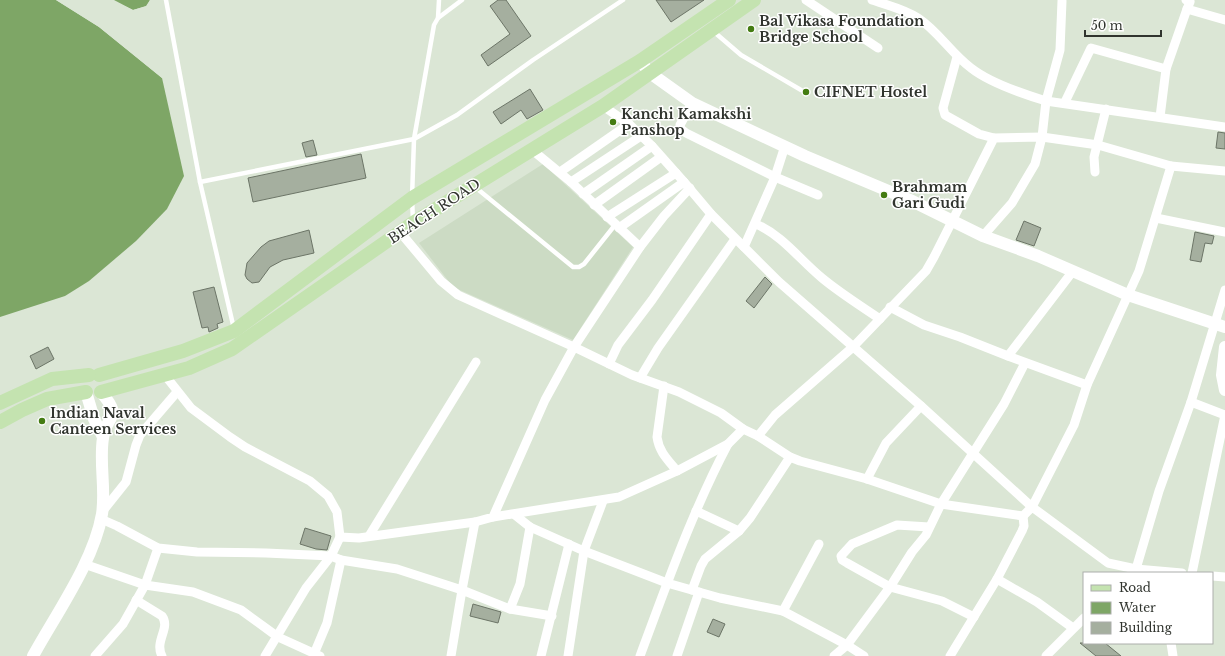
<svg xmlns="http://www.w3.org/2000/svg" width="1225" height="656" font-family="'Libre Baskerville',serif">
<rect width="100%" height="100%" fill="#dbe6d5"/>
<path fill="#ccdbc4" d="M543,164L633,247L573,340L453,287L419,243Z"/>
<g fill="#7ea666">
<path d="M0,0H56L99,27L162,78L184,176L167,209L136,241L89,281L65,296L0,317Z"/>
<path d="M114,0H150L147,6L133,10Z"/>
</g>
<g fill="#dbe6d5">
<path d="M56,0H60L100,26L140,57L162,75V78L99,27Z"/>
<path d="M112,0L133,10L146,6L150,0H152L148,8L133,12Z"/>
</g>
<g fill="#a5af9f" stroke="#6c7567">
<path d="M498,0H506L531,36L488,66L481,55L510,34L490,6Z"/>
<path d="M656,0H704L671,22Z"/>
<path d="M530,89L543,110L527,119L521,110L501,124L493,112Z"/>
<path d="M1218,132L1225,133V149L1216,148Z"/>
<path d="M313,140L317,155L306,157L302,143Z"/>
<path d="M361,154L366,178L253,202L248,178Z"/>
<path d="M1024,221L1041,228L1034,246L1016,240Z"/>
<path d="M309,230L314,253L283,260L270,267L259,282L252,283L247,279L245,275L247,263L261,247L269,241Z"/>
<path d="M1195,232L1214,236L1212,244L1205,243L1201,262L1190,260Z"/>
<path d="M765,277L772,284L754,308L746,301Z"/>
<path d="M214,287L223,322L217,324L218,328L209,332L208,327L202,328L193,292Z"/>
<path d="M48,347L54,359L36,369L30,356Z"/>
<path d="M305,528L331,536L327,550L316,549L300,544Z"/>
<path d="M473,604L501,612L498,623L470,616Z"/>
<path d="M713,619L725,624L719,637L707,632Z"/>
<path d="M1080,643H1105L1121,656H1096Z"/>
</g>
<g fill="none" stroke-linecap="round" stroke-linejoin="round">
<g stroke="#fff" stroke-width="4.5">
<path d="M166,0L200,182L234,329"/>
<path d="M438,18L439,0"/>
<path d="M713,31L741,55L801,90"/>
<path d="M200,182L414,139L457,115L533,60L623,0"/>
<path d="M475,187L573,267H579L584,264L615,225"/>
<path d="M413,221L412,198L414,139L434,25L438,18L462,0"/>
</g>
<g stroke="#fff" stroke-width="9">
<path d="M806,0L878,48"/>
<path d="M872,0C887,5 904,9 918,18C938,31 951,53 971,68C990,83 1023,94 1046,101L1225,127"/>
<path d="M1186,0L1190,2L1187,9L1225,20"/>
<path d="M957,57L943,108L945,115L979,134L994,138"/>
<path d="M1065,102L1091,48L1166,69"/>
<path d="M692,103L680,125L681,129L686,133L775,177L818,195"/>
<path d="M603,106L629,124L652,146L684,182L711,214L779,282L921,406L1032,507L1074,425L1087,385L1139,271L1171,166"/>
<path d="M1160,117L1166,69L1187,9"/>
<path d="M531,149L571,182L640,247"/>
<path d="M560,172L629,124"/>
<path d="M1095,172L1094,157L1106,109"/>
<path d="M571,182L641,136"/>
<path d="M583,194L652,146"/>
<path d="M594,205L661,157"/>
<path d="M607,217L676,173"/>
<path d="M1156,218L1225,232"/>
<path d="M756,224C783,236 800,260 822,278C840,293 861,306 880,319"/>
<path d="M619,228L684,182"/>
<path d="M400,232L441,281L458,295L574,347L632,375L679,392L721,413L743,429L758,436"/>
<path d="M983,236L1012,203L1035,164L1042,137L1046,101L1060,50L1062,1"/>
<path d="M744,247L775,177L785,146"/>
<path d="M890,307L924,325L960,337L1008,356L1087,385"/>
<path d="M1008,356L1073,271"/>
<path d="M609,364L618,345L652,300L711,214"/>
<path d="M164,374L191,408L230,437L245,447L310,481L328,496L337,512L340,537L359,538L475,522L493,517L545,400L574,347L640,247L664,216L690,188"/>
<path d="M640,378L658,348L735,239"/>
<path d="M664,386L657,437C659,452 668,460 677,471"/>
<path d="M1191,402L1225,415"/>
<path d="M867,479L886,443L921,406"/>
<path d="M696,511L739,531"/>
<path d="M102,512L126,482L136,445L140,435L177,392"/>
<path d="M515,515L530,527L584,551L667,583L720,598L783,611L847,645L864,656"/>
<path d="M493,517L619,497L677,471L728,444L743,429"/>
<path d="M101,519L117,526L158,548L197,552L266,553L331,556L340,537"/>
<path d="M369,536L476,362"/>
<path d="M84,564L145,585L193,592L241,610L278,637L320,656"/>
<path d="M1132,573L1136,569L1159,491L1191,402L1225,290"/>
<path d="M1182,573L1136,569L1108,563L1032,507L1023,516L941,504L867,479L800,461L790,457L758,436L775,415L853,347L926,271L934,257L994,138L1042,137L1098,145L1171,166L1225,171"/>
<path d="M1192,573L1225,415"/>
<path d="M1212,576L1225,577"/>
<path d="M997,579L1037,602L1073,628"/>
<path d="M692,590L701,566L705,559L739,531L750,518L790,457"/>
<path d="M136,600L162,616C171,628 154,641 162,656"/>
<path d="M510,609L552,616"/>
<path d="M783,611L819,544"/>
<path d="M974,617L942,601L890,587L912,552L926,535L941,504L1004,404L1025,363"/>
<path d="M1171,643L1173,656"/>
<path d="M314,654L327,623L341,560"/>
<path d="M95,656L123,624L145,585L158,548"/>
<path d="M265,656L306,588L331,556L341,560L397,569L462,590L475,522"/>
<path d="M451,656L462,590L510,609L520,584L530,527"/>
<path d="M541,656L569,544"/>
<path d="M568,656L584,551L603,501"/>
<path d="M640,656C667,584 692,512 728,444"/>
<path d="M677,656L699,592"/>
<path d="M834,656L847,645L890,587L847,563L842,560L841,556L852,544L897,525L929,527"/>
<path d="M950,656L997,579L1022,531L1024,526L1023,516"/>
<path d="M1046,656L1084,618"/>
</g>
<g stroke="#fff" stroke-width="12">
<path d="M640,61L650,73L692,103L805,156L910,200L983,236L1038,256L1128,295L1225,327"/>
<path d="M1225,347L1222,375L1225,390"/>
<path d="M86,392L94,419L103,437"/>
<path d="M33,656C56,614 94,561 102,514C106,489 99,463 103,438C106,414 124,419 101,392"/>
</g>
<g stroke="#c4e3b0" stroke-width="14">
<path d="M99,375L183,351L234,331L412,198L640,61L729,0"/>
<path d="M101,392L189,368L232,349L413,223L603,106L754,0"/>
<path d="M0,403L52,379L89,375"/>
<path d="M0,422L22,410L47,399L86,392"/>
</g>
</g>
<g fill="#447c12" stroke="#fff" stroke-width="1.5">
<circle cx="751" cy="29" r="4"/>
<circle cx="806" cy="92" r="4"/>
<circle cx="613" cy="122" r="4"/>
<circle cx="884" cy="195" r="4"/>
<circle cx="42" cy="421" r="4"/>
</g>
<g text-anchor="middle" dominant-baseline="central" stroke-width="3" stroke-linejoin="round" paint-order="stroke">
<g font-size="14" font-weight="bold" fill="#30342e" stroke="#fff" text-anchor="start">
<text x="759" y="21">Bal Vikasa Foundation<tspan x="759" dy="16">Bridge School</tspan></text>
<text x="814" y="92">CIFNET Hostel</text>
<text x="621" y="114">Kanchi Kamakshi<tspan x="621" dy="16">Panshop</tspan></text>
<text x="892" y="187">Brahmam<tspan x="892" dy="16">Gari Gudi</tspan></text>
<text x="50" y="413">Indian Naval<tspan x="50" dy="16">Canteen Services</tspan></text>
</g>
<g font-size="14" fill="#30342e" stroke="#fff">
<text transform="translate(434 211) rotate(-33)">BEACH ROAD</text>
</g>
</g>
<rect x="1083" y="572" width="130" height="72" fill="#ffffff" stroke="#acaeab"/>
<rect x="1091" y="585" width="20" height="6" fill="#c4e3b0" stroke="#acaeab"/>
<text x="1119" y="592" font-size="12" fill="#30342e">Road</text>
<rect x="1091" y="602" width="20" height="12" fill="#7ea666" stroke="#acaeab"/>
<text x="1119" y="612" font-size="12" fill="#30342e">Water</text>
<rect x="1091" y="622" width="20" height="12" fill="#a5af9f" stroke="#acaeab"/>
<text x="1119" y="632" font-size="12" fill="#30342e">Building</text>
<path d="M1085 30v6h76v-6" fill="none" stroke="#30342e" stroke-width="2"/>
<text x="1091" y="30" font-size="12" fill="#30342e" stroke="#ffffff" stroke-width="3" paint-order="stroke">50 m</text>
</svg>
